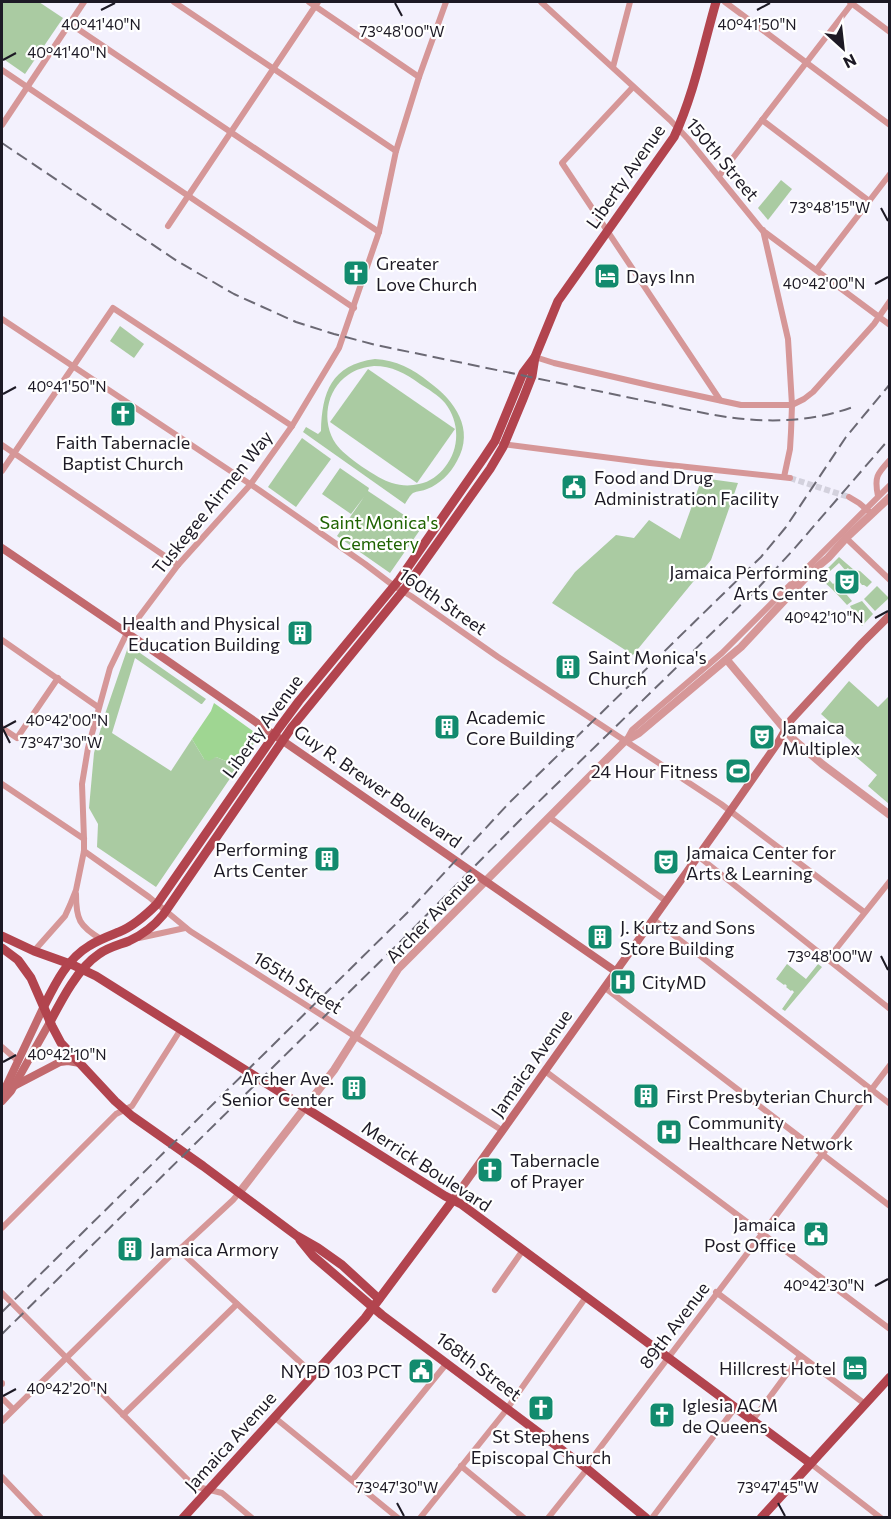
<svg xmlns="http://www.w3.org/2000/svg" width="891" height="1519" font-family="Commissioner,sans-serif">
<rect width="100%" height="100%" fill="#f3f1fd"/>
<g fill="#aacba2" fill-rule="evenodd">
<path d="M2,2H39L63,18L25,74L2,58Z"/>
<path d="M781,180L792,189L768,220L758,208Z"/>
<path d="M120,326L144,344L134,358L110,341Z"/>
<path d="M375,359C396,360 413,369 429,382C455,401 475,429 457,461C450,474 440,484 427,489C423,491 417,491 413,493C410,495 407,501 405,504L303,432L306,427L318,434L321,431C322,392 331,365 375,359ZM374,366C392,366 405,373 420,384C428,389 438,395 445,403C460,422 460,449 445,467C439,475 430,482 419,484C411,486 401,486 392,483C378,479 344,456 336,444C321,422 326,390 348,375C356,369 365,367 374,366Z"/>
<path d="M368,369L455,429L417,483L330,422Z"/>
<path d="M302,438L331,459L296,507L268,487Z"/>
<path d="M340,468L369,488L368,491L422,527L390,573L337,536L364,497L351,514L322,494Z"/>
<path d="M702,478L738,483L711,560L633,655L552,603L575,572L616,535L634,538L649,520L680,539Z"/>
<path d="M839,557L854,570L860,571L872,582L867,587L864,585H862L848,568L845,570L839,563L829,572L826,570Z"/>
<path d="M823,573L833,584L836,582L852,601L847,605C840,597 826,582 818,578Z"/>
<path d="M877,586L889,598L875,611L864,599Z"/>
<path d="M862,601L873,614L862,626L857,620L850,606Z"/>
<path d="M130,646L206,699L202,704H201L135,658L112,733L171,771L192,739L204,759L216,757L236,765L257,734L259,736L156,887L97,847L98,824L89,808L94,753L104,717L128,647Z"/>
<path d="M849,681L878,707L888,697L889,698V804L868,786L877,775L855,756L860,749L821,714Z"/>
<path d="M787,964L806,979L818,964L822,967L785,1011L782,1009L794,992L792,990L791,991L786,987L787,986L785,984L784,985L776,979Z"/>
</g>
<path fill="#9fd692" d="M214,703L257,734L236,765L216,757L209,761L204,759L192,739L211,711Z"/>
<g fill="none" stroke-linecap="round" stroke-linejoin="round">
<path stroke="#d3d1dd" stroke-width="6" stroke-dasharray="6 3" stroke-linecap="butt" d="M790,478L849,497"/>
<g stroke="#d69798" stroke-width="6">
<path d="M174,2L396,151"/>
<path d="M309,2L419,77"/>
<path d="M541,2L670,120L688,139L762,230L890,325"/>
<path d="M725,2L890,125"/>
<path d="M850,2L890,32"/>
<path d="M69,23L379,232"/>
<path d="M613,67L630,2"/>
<path d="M2,70L354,308"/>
<path d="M633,87L562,163L720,400"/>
<path d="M762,120L869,201"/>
<path d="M2,125L84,2"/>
<path d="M719,176L853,2"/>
<path d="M168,226L318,2"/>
<path d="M763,230L788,339L792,405L791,432L790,449L784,477"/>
<path d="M817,269L890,174"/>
<path d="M2,319L259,490L365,564L394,586L411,596L498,657L721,804L864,912"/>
<path d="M535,357L554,363L653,386L741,405H792L804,399L813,392L874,324L890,301"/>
<path d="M502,444L650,463L790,478"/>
<path d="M2,445L178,565"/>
<path d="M2,471L113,308L292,426"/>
<path d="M878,496C874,477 877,474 890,460"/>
<path d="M849,497L859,503L872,514"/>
<path d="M846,538L890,580"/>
<path d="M2,640L98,707"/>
<path d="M2,728L17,738L58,678"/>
<path d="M626,741L632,730L722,653L890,485"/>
<path d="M2,784L84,839"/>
<path d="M549,817L666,901"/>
<path d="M84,851L149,897L190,931L503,1131"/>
<path d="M698,856L890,1009"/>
<path d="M76,894C76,919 79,926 101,939"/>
<path d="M653,919L890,1104"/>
<path d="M139,938L185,928"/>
<path d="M34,951L65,916L70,905L76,890L84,851V839L82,784L88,748L110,668L127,633L178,565L250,485L292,426L339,348L379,232L396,151L419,77L446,2"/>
<path d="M828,959L890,881"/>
<path d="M604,987L890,1206"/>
<path d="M2,1047L18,1061"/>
<path d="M545,1071L890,1329"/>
<path d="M2,1228L116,1114L132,1106L181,1029"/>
<path d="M179,1250L313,1374"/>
<path d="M495,1290L523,1250"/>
<path d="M716,1292L865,1404"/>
<path d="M2,1293L194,1486L222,1493L252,1518"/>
<path d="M2,1384V1383"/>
<path d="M2,1398L13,1409"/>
<path d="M123,1415L237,1304"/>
<path d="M274,1417L398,1518"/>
<path d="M2,1421L171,1255L179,1250L233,1200L239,1193"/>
<path d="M752,1421L800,1356"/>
<path d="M810,1463L881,1518"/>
<path d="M461,1466L524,1518"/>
<path d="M2,1477L41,1518"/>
<path d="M352,1480L447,1363"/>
<path d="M420,1518L504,1413L586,1297"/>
<path d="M548,1518L584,1473L590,1461L890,1065"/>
<path d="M652,1518L735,1408"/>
</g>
<g stroke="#d69798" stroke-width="8">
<path d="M727,660L793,739L822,764L890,815"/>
<path d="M239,1193L334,1070L398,969L625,741L639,733L741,647L809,574L828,558L846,538L890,497"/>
</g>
<g stroke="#c2696d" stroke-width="8">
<path d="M2,548L136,639L615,971"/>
<path d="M14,1086L60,1062L68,1061L80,1063"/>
<path d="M2,1095L44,1006"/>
<path d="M2,1101L11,1091L50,1022"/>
<path d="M453,1200L726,817L779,741L791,720L862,643L890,615"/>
</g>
<g stroke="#b2444e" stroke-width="9">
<path d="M2,936L34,951L73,965L96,976L445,1196L461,1204L810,1463"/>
<path d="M2,948L18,960L31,978L52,1026L61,1043L115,1101L132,1116L203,1166L297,1236L318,1248L342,1265L379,1299"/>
<path d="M44,1006C55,984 67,959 89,946C98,940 109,936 119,932C134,926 146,915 157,904L279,728L299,701L399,580L483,459L495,441L523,373L535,357L558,301L674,137C694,94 703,47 716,2"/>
<path d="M50,1022C62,999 78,968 99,954C109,947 119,945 129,941C142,935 154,926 163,915L292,727L407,586L490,469L503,447L523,399L532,376L535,357"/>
<path d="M300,1240L313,1256L382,1315L586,1468L646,1518"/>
<path d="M183,1518L365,1318L453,1200"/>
<path d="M761,1518L890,1377"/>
</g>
<g stroke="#6b6974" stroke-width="2" stroke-dasharray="12 6" stroke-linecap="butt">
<path d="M2,143L177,261L234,294L296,322L334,334L376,345L699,412C751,423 803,425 853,407"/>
<path d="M2,1312L407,913L509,803L761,557L786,527L846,437L890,384"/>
<path d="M2,1334L401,941L525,815L759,587L794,549L890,438"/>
</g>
</g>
<path fill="none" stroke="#1d1a25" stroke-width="2" d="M395,3L402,16M101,10L115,3M757,10L770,3M3,60L16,53M881,208L888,221M875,284L888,277M3,394L16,387M875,618L888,611M3,728L16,721M3,729L10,743M881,956L888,970M3,1062L16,1055M875,1286L888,1279M3,1396L16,1389M397,1503L404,1516M778,1503L785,1516"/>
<defs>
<g id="church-square" transform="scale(1.35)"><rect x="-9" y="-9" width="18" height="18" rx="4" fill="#128b6e" stroke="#fff"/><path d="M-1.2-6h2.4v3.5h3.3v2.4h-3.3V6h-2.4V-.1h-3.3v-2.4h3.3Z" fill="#fff"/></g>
<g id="hotel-square" transform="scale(1.35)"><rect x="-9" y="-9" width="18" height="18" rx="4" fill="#128b6e" stroke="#fff"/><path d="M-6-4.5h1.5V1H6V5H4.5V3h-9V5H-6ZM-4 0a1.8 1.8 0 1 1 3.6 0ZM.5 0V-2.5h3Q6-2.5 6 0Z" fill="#fff"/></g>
<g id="civic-square" transform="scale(1.35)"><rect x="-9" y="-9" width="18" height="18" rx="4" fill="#128b6e" stroke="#fff"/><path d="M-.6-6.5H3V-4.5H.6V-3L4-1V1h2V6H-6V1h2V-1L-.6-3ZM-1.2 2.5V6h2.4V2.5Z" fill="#fff"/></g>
<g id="theatre-square" transform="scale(1.35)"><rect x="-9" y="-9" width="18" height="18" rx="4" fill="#128b6e" stroke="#fff"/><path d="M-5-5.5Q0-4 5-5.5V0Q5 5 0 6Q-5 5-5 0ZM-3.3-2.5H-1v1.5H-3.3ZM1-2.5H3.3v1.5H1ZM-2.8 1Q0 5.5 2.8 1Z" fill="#fff"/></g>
<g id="building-square" transform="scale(1.35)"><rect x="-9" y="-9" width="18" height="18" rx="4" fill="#128b6e" stroke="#fff"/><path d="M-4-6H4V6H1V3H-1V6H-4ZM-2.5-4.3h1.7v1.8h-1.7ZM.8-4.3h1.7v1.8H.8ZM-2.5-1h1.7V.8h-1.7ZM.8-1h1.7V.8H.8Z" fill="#fff"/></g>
<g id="stadium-square" transform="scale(1.35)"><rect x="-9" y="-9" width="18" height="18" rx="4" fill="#128b6e" stroke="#fff"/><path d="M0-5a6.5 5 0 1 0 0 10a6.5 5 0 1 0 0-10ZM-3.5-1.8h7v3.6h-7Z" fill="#fff"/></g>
<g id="hospital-square" transform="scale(1.35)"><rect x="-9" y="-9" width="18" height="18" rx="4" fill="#128b6e" stroke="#fff"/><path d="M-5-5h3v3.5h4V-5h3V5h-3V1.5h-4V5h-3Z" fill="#fff"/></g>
</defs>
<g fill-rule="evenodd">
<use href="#church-square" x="356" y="273"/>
<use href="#hotel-square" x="607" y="276"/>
<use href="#church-square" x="123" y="414"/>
<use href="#civic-square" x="574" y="487"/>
<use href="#theatre-square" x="847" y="582"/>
<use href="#building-square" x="300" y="633"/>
<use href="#building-square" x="568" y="667"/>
<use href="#building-square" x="447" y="727"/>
<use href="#theatre-square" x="762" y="737"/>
<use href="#stadium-square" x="738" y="771"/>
<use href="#building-square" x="327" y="859"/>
<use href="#theatre-square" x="666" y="862"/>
<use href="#building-square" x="600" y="937"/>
<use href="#hospital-square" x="623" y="982"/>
<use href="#building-square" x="354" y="1088"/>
<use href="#building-square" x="646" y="1096"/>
<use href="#hospital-square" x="669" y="1132"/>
<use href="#church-square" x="490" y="1170"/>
<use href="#civic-square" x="816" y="1234"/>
<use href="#building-square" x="130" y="1249"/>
<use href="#hotel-square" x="855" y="1368"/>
<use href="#civic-square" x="421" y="1371"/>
<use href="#church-square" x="541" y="1408"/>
<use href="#church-square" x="662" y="1415"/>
</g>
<g text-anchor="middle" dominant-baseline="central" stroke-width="4.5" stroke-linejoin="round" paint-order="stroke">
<g font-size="18" fill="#1d1a25" stroke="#fff">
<text transform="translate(723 159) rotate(50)">150th Street</text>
<text transform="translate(625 176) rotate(-55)">Liberty Avenue</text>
<text transform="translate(212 502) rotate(-51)">Tuskegee Airmen Way</text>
<text transform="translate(443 601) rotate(35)">160th Street</text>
<text transform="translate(262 726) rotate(-54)">Liberty Avenue</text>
<text transform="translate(378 786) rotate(35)">Guy R. Brewer Boulevard</text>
<text transform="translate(430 917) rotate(-46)">Archer Avenue</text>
<text transform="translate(298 982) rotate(32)">165th Street</text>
<text transform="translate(531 1063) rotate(-55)">Jamaica Avenue</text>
<text transform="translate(427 1166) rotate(33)">Merrick Boulevard</text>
<text transform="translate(674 1325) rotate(-53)">89th Avenue</text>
<text transform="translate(479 1366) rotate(37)">168th Street</text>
<text transform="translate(230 1441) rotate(-48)">Jamaica Avenue</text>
</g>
<g font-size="18" fill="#1d1a25" stroke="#fff" text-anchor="start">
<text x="376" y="263">Greater<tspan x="376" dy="21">Love Church</tspan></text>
<text x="626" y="276">Days Inn</text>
<text x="123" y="442" text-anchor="middle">Faith Tabernacle<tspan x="123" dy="21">Baptist Church</tspan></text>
<text x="594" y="477">Food and Drug<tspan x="594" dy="21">Administration Facility</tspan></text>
<text x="828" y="572" text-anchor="end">Jamaica Performing<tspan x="828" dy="21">Arts Center</tspan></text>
<text x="280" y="623" text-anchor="end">Health and Physical<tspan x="280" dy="21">Education Building</tspan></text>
<text x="588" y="657">Saint Monica's<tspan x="588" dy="21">Church</tspan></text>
<text x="466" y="717">Academic<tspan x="466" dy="21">Core Building</tspan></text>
<text x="782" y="727">Jamaica<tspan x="782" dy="21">Multiplex</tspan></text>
<text x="718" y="771" text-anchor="end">24 Hour Fitness</text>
<text x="308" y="849" text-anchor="end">Performing<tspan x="308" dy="21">Arts Center</tspan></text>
<text x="686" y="852">Jamaica Center for<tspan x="686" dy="21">Arts &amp; Learning</tspan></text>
<text x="620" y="927">J. Kurtz and Sons<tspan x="620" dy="21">Store Building</tspan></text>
<text x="642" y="982">CityMD</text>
<text x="334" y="1078" text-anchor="end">Archer Ave.<tspan x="334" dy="21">Senior Center</tspan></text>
<text x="666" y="1096">First Presbyterian Church</text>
<text x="688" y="1122">Community<tspan x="688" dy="21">Healthcare Network</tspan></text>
<text x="510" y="1160">Tabernacle<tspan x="510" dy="21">of Prayer</tspan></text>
<text x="796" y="1224" text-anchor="end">Jamaica<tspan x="796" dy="21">Post Office</tspan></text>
<text x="150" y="1249">Jamaica Armory</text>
<text x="836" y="1368" text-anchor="end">Hillcrest Hotel</text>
<text x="402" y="1371" text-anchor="end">NYPD 103 PCT</text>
<text x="682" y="1405">Iglesia ACM<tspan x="682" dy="21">de Queens</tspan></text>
<text x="541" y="1436" text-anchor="middle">St Stephens<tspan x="541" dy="21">Episcopal Church</tspan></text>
</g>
<g font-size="18" fill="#1f6302" stroke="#fff">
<text x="379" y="522">Saint Monica's<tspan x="379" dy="21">Cemetery</tspan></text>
</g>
</g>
<g font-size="15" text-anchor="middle" fill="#1d1a25" stroke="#fff" stroke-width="4.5" stroke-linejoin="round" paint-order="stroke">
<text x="101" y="30">40°41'40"N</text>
<text x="757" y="30">40°41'50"N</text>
<text x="402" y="37">73°48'00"W</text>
<text x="67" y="58">40°41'40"N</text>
<text x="830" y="213">73°48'15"W</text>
<text x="824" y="289">40°42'00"N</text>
<text x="67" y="392">40°41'50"N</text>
<text x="824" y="623">40°42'10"N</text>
<text x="67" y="726">40°42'00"N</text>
<text x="61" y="748">73°47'30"W</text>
<text x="830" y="962">73°48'00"W</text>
<text x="67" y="1060">40°42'10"N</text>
<text x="824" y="1291">40°42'30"N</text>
<text x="67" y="1394">40°42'20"N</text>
<text x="397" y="1493">73°47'30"W</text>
<text x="778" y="1493">73°47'45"W</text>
</g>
<rect width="891" height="1519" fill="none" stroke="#1d1a25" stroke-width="6"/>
<g transform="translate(843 48) rotate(153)" stroke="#ffffff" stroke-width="4.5" paint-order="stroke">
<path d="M0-4.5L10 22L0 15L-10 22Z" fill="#1d1a25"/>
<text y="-9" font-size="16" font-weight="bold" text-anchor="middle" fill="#1d1a25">N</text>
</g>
</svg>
